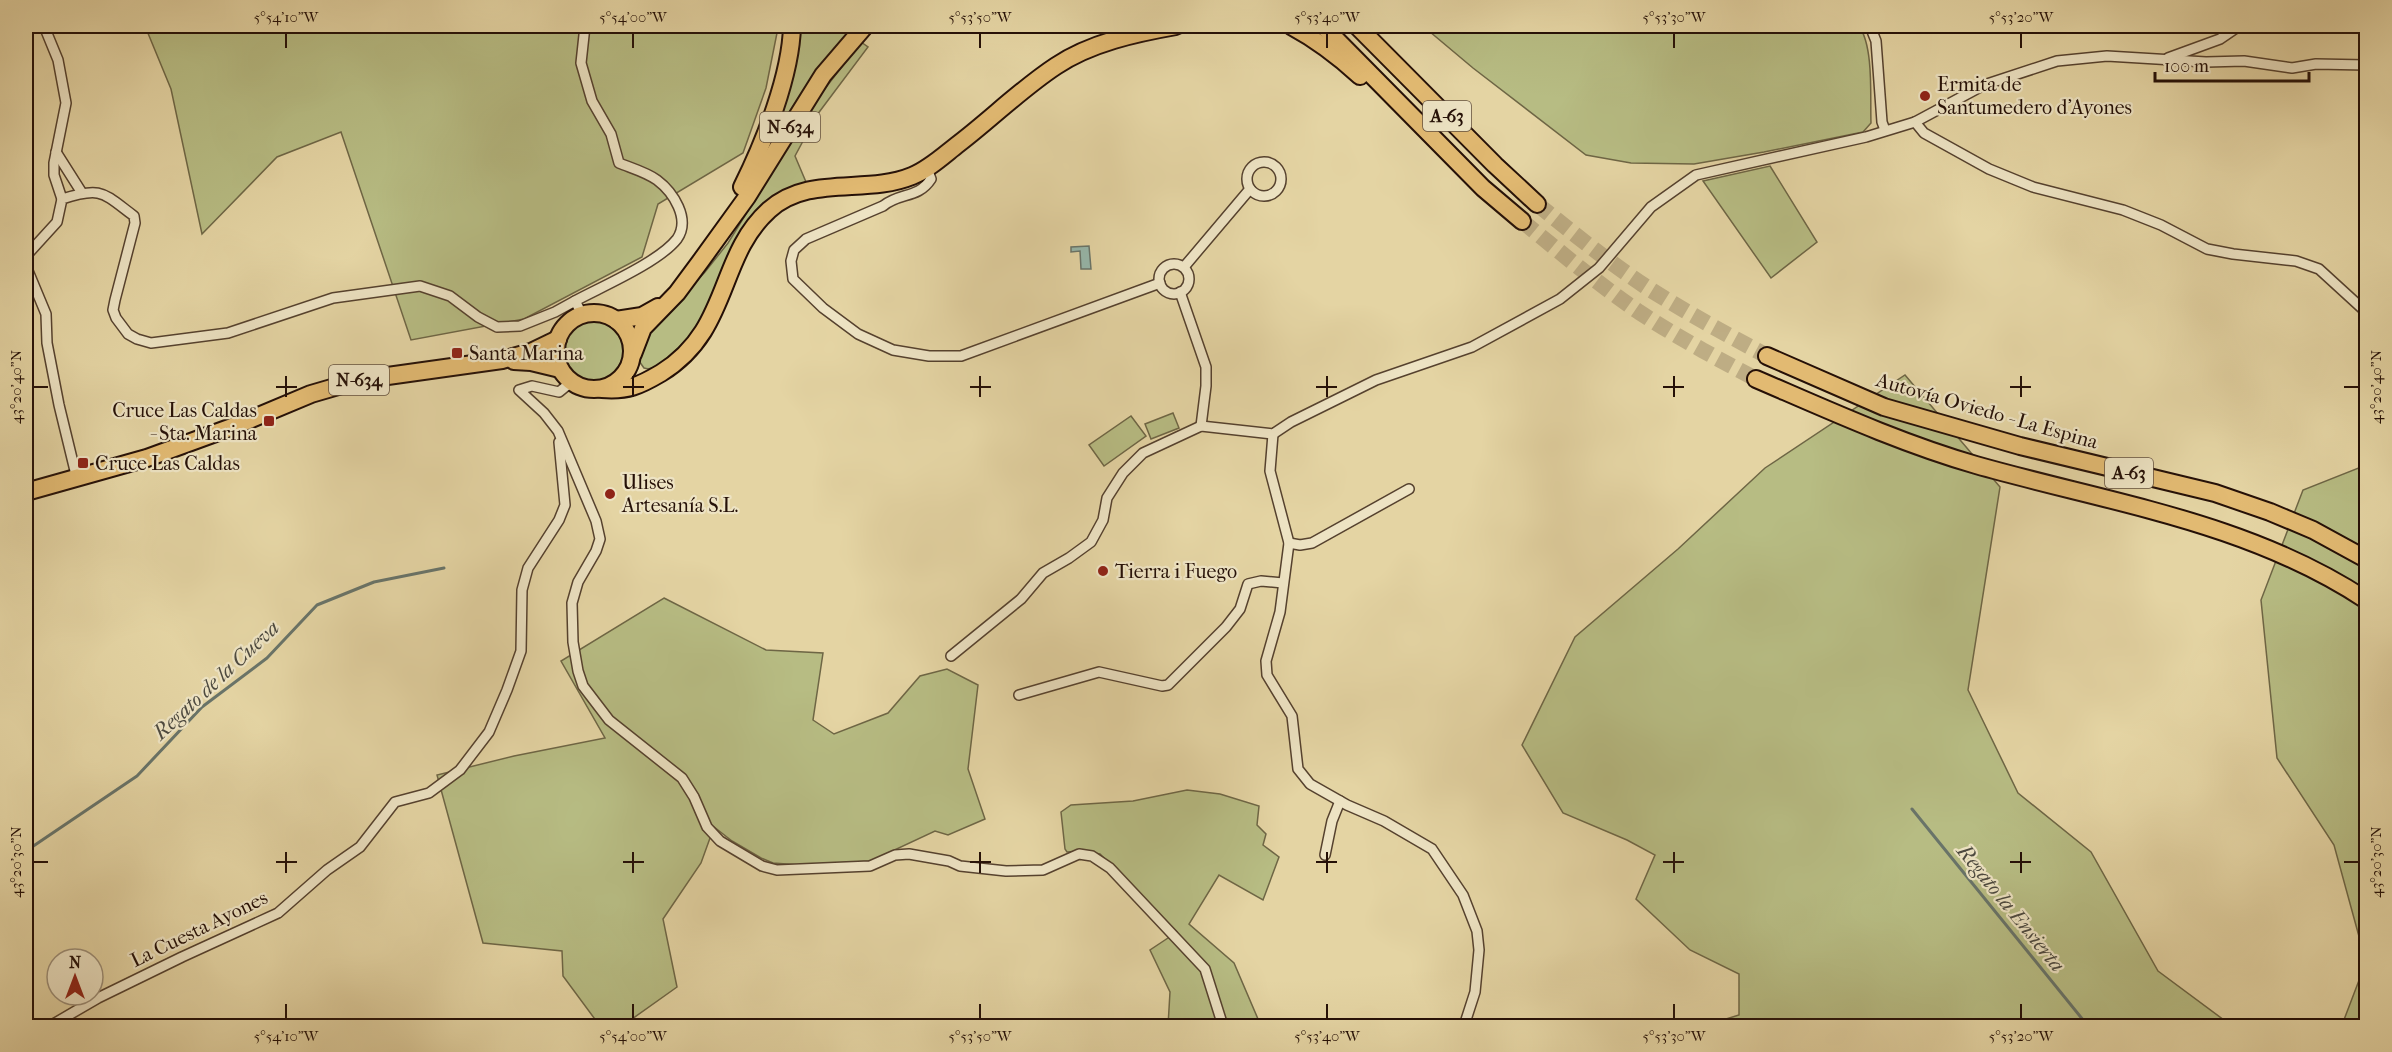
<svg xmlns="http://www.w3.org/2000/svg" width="2392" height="1052" font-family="'IM FELL French Canon',serif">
<rect width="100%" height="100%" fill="#e4d4a3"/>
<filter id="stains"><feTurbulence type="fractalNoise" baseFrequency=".00333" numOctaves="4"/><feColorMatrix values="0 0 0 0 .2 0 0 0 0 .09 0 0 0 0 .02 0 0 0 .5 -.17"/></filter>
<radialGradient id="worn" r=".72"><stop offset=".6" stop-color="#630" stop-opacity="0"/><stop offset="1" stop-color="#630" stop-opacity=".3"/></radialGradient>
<g fill="#b7bc83" stroke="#6e6645" stroke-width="1.5">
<path d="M145,26H778V28L766,88L743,153L658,204L642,257L524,319L411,340L341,132L277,157L202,234L171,89Z"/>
<path d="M798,26H854L806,86L766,149Z"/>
<path d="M1423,26H1859C1874,47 1870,97 1871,123L1863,132L1764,152L1694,164L1631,163L1586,155L1473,68Z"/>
<path d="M861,42L868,47L817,115L795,156L806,182C782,189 764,200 749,220C716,265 718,318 668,357C660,363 654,371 644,368L639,361L647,335L705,272L728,243L820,95Z"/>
<path d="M1770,166L1817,242L1771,278L1703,181Z"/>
<circle cx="593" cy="351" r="30"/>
<path d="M1905,375L2000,487L1968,690L2018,793L2091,852L2158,971L2232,1026H1703L1739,1015V974L1690,950L1636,899L1655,855L1627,840L1563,813L1522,745L1575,637L1678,549L1765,468Z"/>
<path d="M1173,413L1179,428L1151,439L1145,424Z"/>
<path d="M1131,416L1146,436L1104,466L1089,445Z"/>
<path d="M2366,465V1026H2335L2342,1025L2366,962L2334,845L2277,758L2261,600L2303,490Z"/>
<path d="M664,598L766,650L823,653L813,720L834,734L888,713L920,676L947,669L978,685L968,769L985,819L948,835L935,831L871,861L800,865L773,863L761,858L732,841L714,827L701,863L663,919L677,987L632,1019L600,1026L563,976L562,951L483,943L437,775L514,756L605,738L561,661Z"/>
<path d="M1187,790L1220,794L1259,806L1257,825L1266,834L1263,845L1279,857L1263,900L1219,875L1189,924L1234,963L1261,1026H1168L1170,992L1150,950L1177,932L1100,854L1083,851L1067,852L1065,849L1061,812L1071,805L1133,801Z"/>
</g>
<path fill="#96b7ab" stroke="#697469" stroke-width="1.5" d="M1089,246L1091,269H1081L1080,251L1071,252V247Z"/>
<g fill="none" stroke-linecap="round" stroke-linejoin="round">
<g stroke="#697469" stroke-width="3">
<path d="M1912,809L2088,1026"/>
<path d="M26,851L137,776L202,707L267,658L317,605L374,582L444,568"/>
</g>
<g stroke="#bead84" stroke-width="16" stroke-dasharray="16 8" stroke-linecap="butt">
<path d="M1537,204C1574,234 1611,264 1651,290C1689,314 1728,335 1767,356"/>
<path d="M1522,221C1560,252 1598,284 1639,312C1677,337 1716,358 1756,379"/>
</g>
<g stroke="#55412e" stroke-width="12">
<g id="street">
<path d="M44,26L58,60L66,103L54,163V175L62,199"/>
<path d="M1870,26L1876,41L1882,122L1885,130"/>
<path d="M2168,58L2220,39L2239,26"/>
<path d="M1915,122L1924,133L1989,169L2033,187L2123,210L2161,225L2207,249L2233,254L2296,261L2319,269L2366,312"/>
<path d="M56,152L82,193"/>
<circle cx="1264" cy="179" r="17"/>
<path d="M927,168L931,179C918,199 900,192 883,206L806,239L794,250L791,261L793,279L823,308L858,334L893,350L929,356H961L1160,283"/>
<path d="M26,256L57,222L62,199C102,186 103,193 134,216L135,223L115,300L113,310L116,318L128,334L137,339L151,343L228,333L333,298L420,286L450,296L478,317L497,327L520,326L555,312L575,301L582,314"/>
<circle cx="1174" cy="279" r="15"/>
<path d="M26,266L46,314L47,343L59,405L77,479"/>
<path d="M1184,267L1250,189"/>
<path d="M1180,292L1206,367V386L1201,426"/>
<path d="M575,301C603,286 659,262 677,239C691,219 673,192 657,180C646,172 631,168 619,163L611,134L592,101L581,63L585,26"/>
<path d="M570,383L559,392L532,386L519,390L544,413L558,431L596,521L600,539L596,551L578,582L572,603L573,642L578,671L583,686L609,720L682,778L694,797L707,827L720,841L762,866L777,870L870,866L895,855L909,854L949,861L960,866L1006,871L1043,870L1079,854L1092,856L1110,868L1205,969L1223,1026"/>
<path d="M1273,434L1270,471L1289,543L1280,612L1266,661L1267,675L1292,716L1298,769L1310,784L1347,805L1384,821L1432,849L1463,895L1477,931L1479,950L1475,992L1464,1026"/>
<path d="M1289,543L1300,545L1312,543L1409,489"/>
<path d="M951,656L1021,599L1043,573L1069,558L1091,542L1103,520L1107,498L1123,473L1143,453L1201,426L1273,434L1291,422L1376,380L1472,347L1560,299L1599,268L1651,207L1696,175L1866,137L1915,122L1984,85L2057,61L2107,56L2206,62L2244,61L2292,68L2316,64L2366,65"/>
<path d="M1019,695L1099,672L1162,686L1168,685L1226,627L1240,609L1248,584L1261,581L1283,583"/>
<path d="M1325,855L1332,821L1340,801"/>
<path d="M50,1026L98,998L182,957L278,913L327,870L360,847L395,802L429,793L460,770L489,732L507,690L521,651L522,590L528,568L559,520L565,505L559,442"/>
</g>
</g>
<g stroke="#251007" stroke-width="20">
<g id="highway">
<path d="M1291,26C1317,40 1338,56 1360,76"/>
<path d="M1323,26L1483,188L1522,221"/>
<path d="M1357,26L1495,165L1537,204"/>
<path d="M742,187C764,143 791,75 792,26"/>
<circle cx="594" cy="351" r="38"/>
<path d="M616,320L642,316L658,307"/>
<path d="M633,354L643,328L677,293L700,262L747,197L823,75L865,26"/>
<path d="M1767,356L1884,407L2020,446L2215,493L2270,512L2313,530L2366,559"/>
<path d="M514,361L531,362L560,369"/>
<path d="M1756,379C1828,410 1900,443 1976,465C2110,503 2248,522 2366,600"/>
<path d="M602,389C628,391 639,386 661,373C731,330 717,257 769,210C809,174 866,195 912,176C929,169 943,156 957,145C990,120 1021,89 1056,66C1090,43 1136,33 1176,26"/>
<path d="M26,492L147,458L232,427L311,394L359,380L502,360L531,352L558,339"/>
</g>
</g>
<use href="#street" stroke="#ede3c3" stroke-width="9"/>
<use href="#highway" stroke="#e2ba72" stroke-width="16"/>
</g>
<path fill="none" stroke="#251007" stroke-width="2" d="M286,33V48M633,33V48M980,33V48M1327,33V48M1674,33V48M2021,33V48M286,376V397M633,376V397M980,376V397M1327,376V397M1674,376V397M2021,376V397M33,387H48M276,387H297M623,387H644M970,387H991M1316,387H1337M1663,387H1684M2010,387H2031M2344,387H2359M286,852V873M633,852V873M980,852V873M1327,852V873M1674,852V873M2021,852V873M33,862H48M276,862H297M623,862H644M970,862H991M1316,862H1337M1663,862H1684M2010,862H2031M2344,862H2359M286,1004V1019M633,1004V1019M980,1004V1019M1327,1004V1019M1674,1004V1019M2021,1004V1019"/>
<g fill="#8f2418" stroke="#ede3c3" stroke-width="2">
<circle cx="1925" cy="96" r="6"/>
<rect x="451" y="347" width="12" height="12" rx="3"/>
<rect x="263" y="415" width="12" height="12" rx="3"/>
<rect x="77" y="457" width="12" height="12" rx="3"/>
<circle cx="610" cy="494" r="6"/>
<circle cx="1103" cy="571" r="6"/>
</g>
<g text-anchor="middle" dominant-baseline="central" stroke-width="4.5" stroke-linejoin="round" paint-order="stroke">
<g fill="#ede3c3" stroke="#614f3f" stroke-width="1.5">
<rect x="1423" y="101" width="48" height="30" rx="4.5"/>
<rect x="760" y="112" width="60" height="30" rx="4.5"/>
<rect x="329" y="365" width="60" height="30" rx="4.5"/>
<rect x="2105" y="458" width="48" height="30" rx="4.5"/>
</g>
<g font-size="18" font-weight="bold" fill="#251007">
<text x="1447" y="116">A-63</text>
<text x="790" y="127">N-634</text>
<text x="359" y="380">N-634</text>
<text x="2129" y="473">A-63</text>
</g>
<g font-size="20" fill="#251007" stroke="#ede3c3" text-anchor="start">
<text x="1937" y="84">Ermita de<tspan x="1937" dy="23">Santumedero d'Ayones</tspan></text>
<text x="469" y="353">Santa Marina</text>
<text x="257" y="410" text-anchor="end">Cruce Las Caldas<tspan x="257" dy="23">- Sta. Marina</tspan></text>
<text x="95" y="463">Cruce Las Caldas</text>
<text x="622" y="482">Ulises<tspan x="622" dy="23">Artesanía S.L.</tspan></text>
<text x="1115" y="571">Tierra i Fuego</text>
</g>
<g font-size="20" fill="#251007" stroke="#ede3c3">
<text transform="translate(1987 411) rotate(16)">Autovía Oviedo - La Espina</text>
<text transform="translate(199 929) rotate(-26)">La Cuesta Ayones</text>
</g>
<g font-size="21" font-style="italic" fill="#4d4a40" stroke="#ede3c3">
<text transform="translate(216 680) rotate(-43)">Regato de la Cueva</text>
<text transform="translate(2011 908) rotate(51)">Regato la Ensierta</text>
</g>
</g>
<rect width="2392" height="1052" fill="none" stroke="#e4d4a3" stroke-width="66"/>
<g transform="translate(75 977)"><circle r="28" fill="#ede3c3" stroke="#9d8f78" stroke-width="1.5"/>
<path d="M0-4.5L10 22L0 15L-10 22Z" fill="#8f2418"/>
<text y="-9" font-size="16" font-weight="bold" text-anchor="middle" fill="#251007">N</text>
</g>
<path d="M2155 72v9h154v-9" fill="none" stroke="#251007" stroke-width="3"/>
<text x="2164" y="72" font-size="18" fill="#251007" stroke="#ede3c3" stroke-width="4.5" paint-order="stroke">100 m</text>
<rect x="33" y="33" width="2326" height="986" fill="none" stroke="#251007" stroke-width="2"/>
<g font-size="15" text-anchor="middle" fill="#251007">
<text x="286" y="22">5°54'10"W</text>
<text x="633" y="22">5°54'00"W</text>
<text x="980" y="22">5°53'50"W</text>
<text x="1327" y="22">5°53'40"W</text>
<text x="1674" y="22">5°53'30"W</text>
<text x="2021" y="22">5°53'20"W</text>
<text transform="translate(16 387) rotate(-90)" y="5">43°20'40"N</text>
<text transform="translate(2376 387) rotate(-90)" y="5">43°20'40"N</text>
<text transform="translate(16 862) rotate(-90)" y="5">43°20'30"N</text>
<text transform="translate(2376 862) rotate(-90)" y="5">43°20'30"N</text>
<text x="286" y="1041">5°54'10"W</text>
<text x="633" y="1041">5°54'00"W</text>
<text x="980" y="1041">5°53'50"W</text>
<text x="1327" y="1041">5°53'40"W</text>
<text x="1674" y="1041">5°53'30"W</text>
<text x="2021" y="1041">5°53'20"W</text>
</g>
<rect width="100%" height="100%" filter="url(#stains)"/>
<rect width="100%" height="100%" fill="url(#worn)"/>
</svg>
